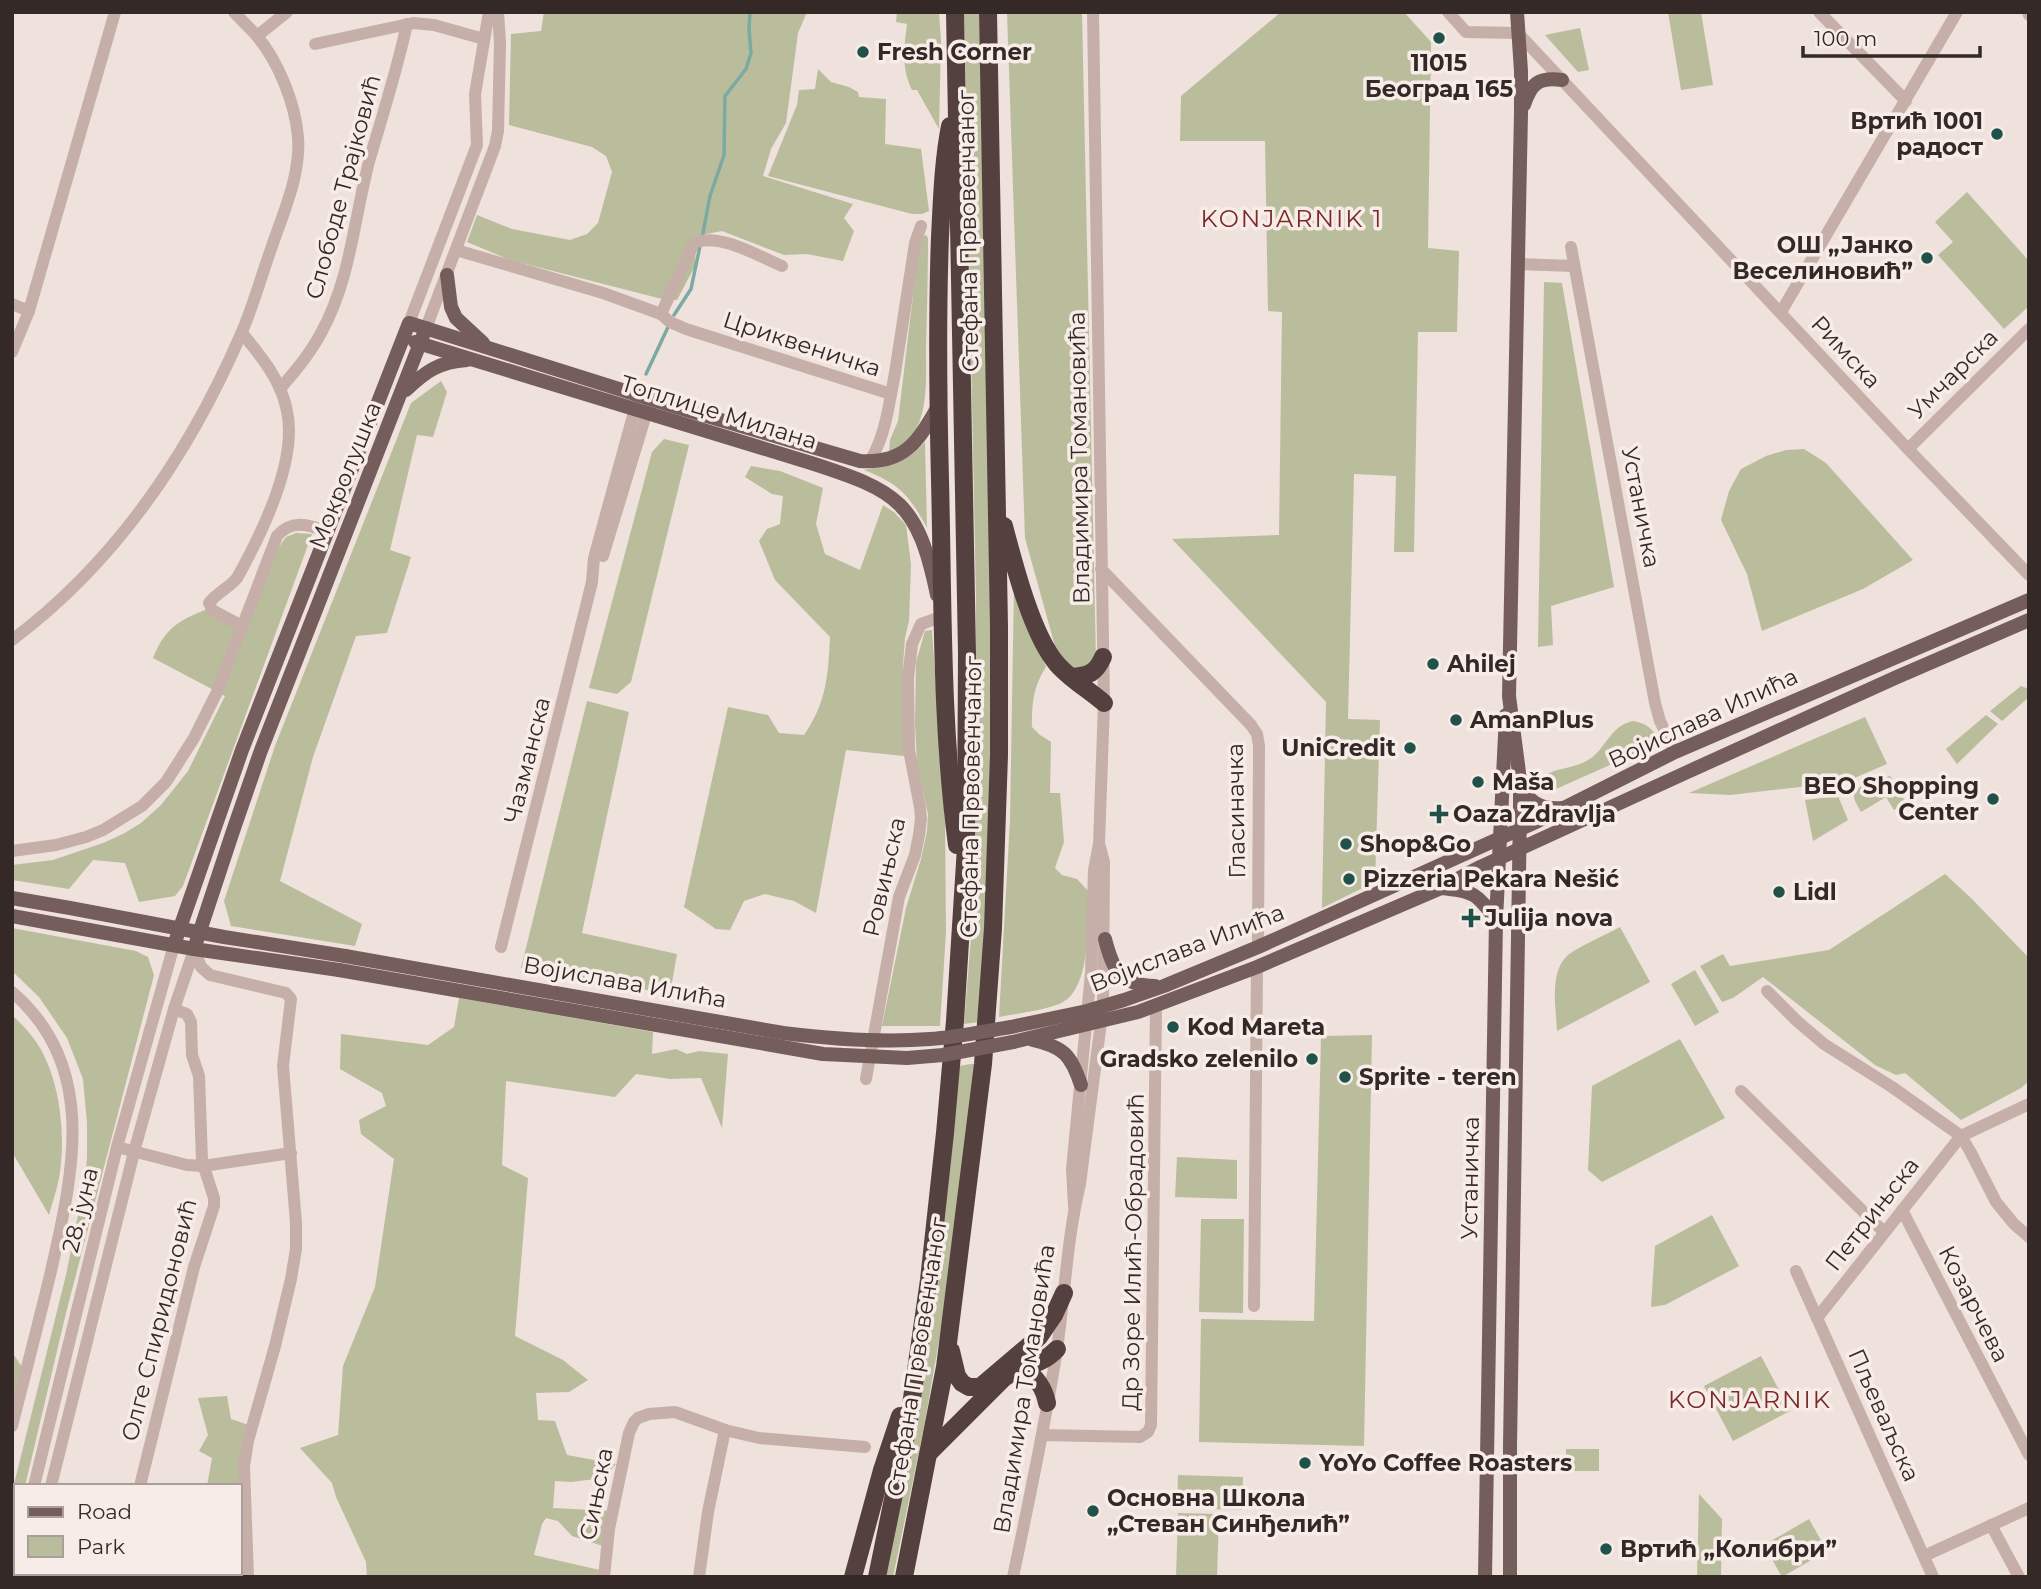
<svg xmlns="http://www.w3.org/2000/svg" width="2041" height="1589" font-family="Montserrat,sans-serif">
<rect width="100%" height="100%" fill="#efe1db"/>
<g fill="#b9bd9c">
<path d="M544,12H807L798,33L786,123L771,149L763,176L853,204L844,218L854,231L843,261L807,254L784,255L722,231L696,236L695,266L677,300L662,299L510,260L467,242L477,215L512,229L570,240L587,234L598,223L612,172L606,156L592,147L509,125L511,34L541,31Z"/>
<path d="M897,12H939L941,41L939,129L917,90H912C901,67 904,48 907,24L896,22Z"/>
<path d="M964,12H979C985,255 994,499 992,742C991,835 986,928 979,1022L964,1024L974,900L976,737V598Z"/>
<path d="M1007,12H1082L1096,661L1089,669L1072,671L1058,657L1025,538Z"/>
<path d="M1281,12H1404L1431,42L1428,248L1459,251L1457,332H1418L1414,552H1394L1396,476L1354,474L1348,719L1380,720L1375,882L1322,908L1326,702L1172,539L1279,535L1282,312L1268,311L1265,141H1180L1181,96Z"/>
<path d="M1668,12H1701L1713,85L1681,90Z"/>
<path d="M1580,28L1589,70L1578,72L1545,35Z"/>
<path d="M818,69L831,82L849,87L858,92L859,97L886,99L885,144L921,149L929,211L922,214H912L768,176L797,105L799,90L815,89Z"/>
<path d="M1967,192L2029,261V306L2004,329L1938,255L1953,242L1935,222Z"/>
<path d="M926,235L928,238C928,274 927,311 926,347C926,373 928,404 917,428C912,440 900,448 889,452L890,440L898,421L920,237Z"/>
<path d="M1544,282L1562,283L1614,587L1551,606L1553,645L1538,647Z"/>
<path d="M441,381L447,392L433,437L417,435L390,550L411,557L387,633L356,636L313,757L280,881L362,924L355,946L231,926L224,901L275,746L411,403Z"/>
<path d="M664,439L689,445L631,682L617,694L589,688L652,452Z"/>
<path d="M925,442L927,528C909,494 899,484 864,470C894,463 903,466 925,442Z"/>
<path d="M1804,449L1826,463L1913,560L1863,589L1762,631L1747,574L1721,520L1729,491L1741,469L1766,456L1786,450Z"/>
<path d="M751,466L780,471L823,488L816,524L825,554L860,570L883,505L894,512L906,525L911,564L909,621L905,638L903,665L904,756L846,750L816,913L794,901L765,894L744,901L730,930L716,929L684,907L728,707L768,715L779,733L804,735C827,702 828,675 830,637L775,580L759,541L767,529L780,524L783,496L772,494L745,477Z"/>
<path d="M296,533L312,534L183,886L175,896L139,902L125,863L93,860L69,889L12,880V865L53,860L103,843L123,834L141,823L161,805L188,771L225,696L153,658C165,629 177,621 205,610L244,631L276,551L286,537Z"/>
<path d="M1014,586L1046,667C1033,687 1032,703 1032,727L1040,735L1051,742L1050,793H1060L1064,842L1055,868L1062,875L1077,879L1089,892C1087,922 1092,992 1059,1004C1041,1011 1019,1013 999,1017L1010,820Z"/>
<path d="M932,630L945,821L946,932L940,1026H882L906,908L921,859L927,831L928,814L917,764L915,724L916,662L925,631Z"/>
<path d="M2021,686L2029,689V697L2002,721L1990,711Z"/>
<path d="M587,701L629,712L582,933L677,954L670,994L521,968Z"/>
<path d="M1986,715L1998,724L1957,764L1946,749Z"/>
<path d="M1865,717L1887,764L1852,779L1835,783L1730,795L1689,793Z"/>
<path d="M1633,721C1646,723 1653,729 1660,741L1657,744L1556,789C1549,789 1541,788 1537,781C1551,767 1572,770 1588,760C1606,750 1609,726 1633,721Z"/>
<path d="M1890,776L1906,803L1894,810L1886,797L1861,812C1855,800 1849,795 1861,786L1865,797L1874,794L1873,781Z"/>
<path d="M1838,796L1848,820L1813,841L1805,800Z"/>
<path d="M1945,874L1971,898L2029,958V1081L2021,1088L1961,1120L1905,1073L1896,1075L1875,1065L1763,977L1733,998L1722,1002L1700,966L1723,954L1730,966L1829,950Z"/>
<path d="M1620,927L1650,982L1557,1031C1556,1008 1549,973 1567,956C1579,946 1606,935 1620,927Z"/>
<path d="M12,928L136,951L148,957L154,975L66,1313L25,1486H16V1522L12,1537V1492L66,1275L84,1185L87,1159V1123L83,1079L67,1038L39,997L12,971Z"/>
<path d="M1695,970L1719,1012L1695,1026L1671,984Z"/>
<path d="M459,998L653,1032L652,1054L676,1049L687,1054L699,1051L728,1054L722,1128L701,1078L670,1079L636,1074L615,1097L506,1081L502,1165L528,1178L515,1336L563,1360L588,1380L569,1392L536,1393L538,1420L555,1421L567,1455L616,1464L604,1478L571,1482L555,1481L553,1508L613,1511L606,1547L572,1536L558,1521L546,1518L542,1524L534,1555L604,1571V1577H367L366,1562L336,1497L332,1483L300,1448L338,1435L343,1366L375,1287L394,1159L361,1134L359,1120L386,1106L382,1093L340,1069L341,1034L428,1045L454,1027Z"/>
<path d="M12,1015C19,1022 26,1028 31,1035C59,1069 66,1130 60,1172C58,1186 53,1201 49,1215L12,1152Z"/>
<path d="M1372,1035L1364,1446L1199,1442L1201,1319L1314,1321L1321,1036Z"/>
<path d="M1680,1039L1725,1118L1602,1182L1588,1170L1592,1086Z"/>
<path d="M977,1063L946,1299L925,1422L893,1577H881L959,1066Z"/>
<path d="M1177,1157L1237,1160V1199L1175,1197Z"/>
<path d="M1712,1215L1739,1266L1665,1305L1651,1307L1655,1246Z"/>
<path d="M1201,1219H1244L1243,1313L1199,1312Z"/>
<path d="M12,1352L26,1373L12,1426Z"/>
<path d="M1761,1356L1790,1411L1733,1441L1704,1386Z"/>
<path d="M227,1396L231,1419L252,1426L244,1466L250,1577H189L193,1573H240V1486H207L212,1458L199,1451L208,1435L198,1398Z"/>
<rect x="1566" y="1449" width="33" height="22"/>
<path d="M1178,1475L1243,1477L1242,1510L1177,1508Z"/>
<path d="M1699,1494L1722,1519L1721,1577H1697Z"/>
<path d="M1178,1513L1219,1514L1217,1577H1176Z"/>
<path d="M1809,1519L1827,1551L1782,1577L1764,1545Z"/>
</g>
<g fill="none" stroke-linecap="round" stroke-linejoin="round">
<g stroke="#7caaa2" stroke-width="3.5">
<path d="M702,238L710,196L724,155L725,96L746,69L751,53L749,29L750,12"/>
<path d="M674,315L691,289L700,246"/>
<path d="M646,374L669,325"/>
</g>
<g stroke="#c6afa8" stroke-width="12">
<path d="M1448,12L1466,32L1518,33L1908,449L2029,575"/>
<path d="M1819,12L1906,101"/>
<path d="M2028,12L2029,15"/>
<path d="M257,36L287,12"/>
<path d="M315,44L413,23L434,25L484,39"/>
<path d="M1571,247L1655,703L1660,721L1675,752"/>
<path d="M456,250L603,293L661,314L694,243C719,232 758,256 782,266"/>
<path d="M1519,264L1573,266"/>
<path d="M12,304L29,311"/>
<path d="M1781,312L1957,12"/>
<path d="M661,314L670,322L686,329L891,394"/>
<path d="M409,323L477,145L475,94L489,12"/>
<path d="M426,328L495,146L498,131L500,43L498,12"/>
<path d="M242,333C261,356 281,380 287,411C298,461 261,535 237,578C229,588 216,593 209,603L212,610L242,626"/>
<path d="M12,352L29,311L115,12"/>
<path d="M280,389C295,371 310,354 321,333C351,279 354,217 370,158C383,114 397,70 407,24"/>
<path d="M1908,449L2029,329"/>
<path d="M870,461C886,435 889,403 895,373C902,330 908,286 915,243L921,226"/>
<path d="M603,556L651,398"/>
<path d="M1101,569L1251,725L1257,734L1259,746L1258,947"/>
<path d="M12,640C116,562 190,452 241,334C253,307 261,277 271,249C283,213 301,175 298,137C295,102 278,61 256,35C249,27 241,20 234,12"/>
<path d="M12,851L56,845L86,837L103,830L142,806L166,782L194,738L217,692L277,536C292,519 308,525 327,531"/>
<path d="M501,947L592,582L594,558L637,401"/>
<path d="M194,949L201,967L210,975L286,993L291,999L283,1066L296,1223V1249L291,1279L275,1346L248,1441L244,1466L248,1577"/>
<path d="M1767,991L1797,1021L1824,1044L1892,1087L1961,1136L1970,1151L1996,1202L2014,1224L2029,1237"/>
<path d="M12,992C99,1066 73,1174 51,1271C39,1322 25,1374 12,1426"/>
<path d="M866,1079L899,897L915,855L919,835L921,819L920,807L909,750L908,678L912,644L921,624L941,617"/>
<path d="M1741,1091L1884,1232"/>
<path d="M117,1147L187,1165L203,1166L291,1153"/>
<path d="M1074,1207L1072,1169L1091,973L1094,870L1099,844L1104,703L1093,12"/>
<path d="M1902,1210L2029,1455"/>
<path d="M1796,1271L1933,1577"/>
<path d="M1254,1306L1257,967"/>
<path d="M1817,1318L1961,1136L2029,1104"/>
<path d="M1042,1435L1140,1437L1148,1432L1151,1425L1156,1005"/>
<path d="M34,1486L117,1147L174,945"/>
<path d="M51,1486L134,1152L174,1009L194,950"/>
<path d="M140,1486L194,1267L214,1206V1198L202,1161L199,1076L192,1055L191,1022L187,1014L174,1009"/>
<path d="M1991,1525L2019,1577"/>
<path d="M1924,1556L2029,1508"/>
<path d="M12,1569L16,1556"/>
<path d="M118,1577V1573"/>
<path d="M604,1577L609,1529L629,1433L634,1422L638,1418L649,1414L675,1412L725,1430L759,1438L865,1447"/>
<path d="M699,1577L708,1512L725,1430"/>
<path d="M1013,1577C1029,1501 1045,1426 1057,1349C1065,1294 1067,1238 1080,1184L1103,1007L1104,862L1100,847"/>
</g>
<g stroke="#745d5a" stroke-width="14">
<path d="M1524,105C1531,83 1539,77 1562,80"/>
<path d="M447,275L451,307L456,318L483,343"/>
<path d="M415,342L811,463C898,491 918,502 937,595"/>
<path d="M406,390C426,371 439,362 467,360"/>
<path d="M1521,784C1528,804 1544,810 1563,808"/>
<path d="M1441,888C1473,891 1477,893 1496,920"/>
<path d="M12,898L70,908L224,937L345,956"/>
<path d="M12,916L194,949L339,970"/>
<path d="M1105,939C1113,970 1120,985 1155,986"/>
<path d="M174,945L242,750L409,323L676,407L860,461C906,464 918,441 939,405"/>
<path d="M194,949L233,831L260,753L426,328"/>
<path d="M1011,1027L1087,1011L1124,1000L1164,986L1258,947L1538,821L1675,752L2029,600"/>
<path d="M1033,1040C1064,1047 1071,1055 1081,1085"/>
<path d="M1013,1042L1138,1012L1257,967L1441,888L1480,867L1683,774L1897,677L2029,620"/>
<path d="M1485,1577L1496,920L1506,715"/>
<path d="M1510,1577V1446L1520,810V780L1509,696L1521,113V71L1517,12"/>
</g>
<g stroke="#54413f" stroke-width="18">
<path d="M950,126C943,162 942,199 940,237C937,318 938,399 940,480C943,602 941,724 957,845"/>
<path d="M1004,526C1014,564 1032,635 1057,664C1070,679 1089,690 1104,703"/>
<path d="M1071,677C1089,676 1096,673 1103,657"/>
<path d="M951,1351L957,1376L962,1383L969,1387H980L1039,1337L1054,1315L1064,1293"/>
<path d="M1023,1368C1036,1377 1044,1387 1047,1403"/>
<path d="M930,1452L1004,1378C1022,1365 1040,1367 1057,1349"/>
<path d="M853,1577L882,1470L900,1416"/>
<path d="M877,1577L908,1426L929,1280L945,1133L955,1021L966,847L967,653L955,12"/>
<path d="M904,1577L945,1367L983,1064L993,928L999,755V627L988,12"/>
</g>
<g stroke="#745d5a" stroke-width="14">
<path d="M345,956L783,1033C832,1039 881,1043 930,1039C958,1037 985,1031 1011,1027"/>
<path d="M339,970L823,1054L907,1058L943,1055L1013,1042"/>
</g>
</g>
<g fill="#21524a" stroke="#f7ece7" stroke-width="2.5">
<circle cx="1439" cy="38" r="7"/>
<circle cx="863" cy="52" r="7"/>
<circle cx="1997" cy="134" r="7"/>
<circle cx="1927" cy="258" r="7"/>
<circle cx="1433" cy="664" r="7"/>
<circle cx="1456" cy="720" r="7"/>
<circle cx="1410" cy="748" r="7"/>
<circle cx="1478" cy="782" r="7"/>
<circle cx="1993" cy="799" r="7"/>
<path d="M1435.5 803.5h7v7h7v7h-7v7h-7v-7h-7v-7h7z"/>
<circle cx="1346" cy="844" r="7"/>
<circle cx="1349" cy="879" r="7"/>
<circle cx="1779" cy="892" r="7"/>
<path d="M1467.5 907.5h7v7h7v7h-7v7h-7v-7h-7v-7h7z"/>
<circle cx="1173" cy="1027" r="7"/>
<circle cx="1312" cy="1059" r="7"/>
<circle cx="1345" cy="1077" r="7"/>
<circle cx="1305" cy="1463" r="7"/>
<circle cx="1093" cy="1511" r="7"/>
<circle cx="1606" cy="1549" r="7"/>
</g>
<g text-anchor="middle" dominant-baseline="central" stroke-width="7" stroke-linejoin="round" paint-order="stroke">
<g font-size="23" font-weight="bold" fill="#342927" stroke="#f7ece7" text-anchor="start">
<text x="877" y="52">Fresh Corner</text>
<text x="1439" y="63" text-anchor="middle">11015<tspan x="1439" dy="26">Београд 165</tspan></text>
<text x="1983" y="121" text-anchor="end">Вртић 1001<tspan x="1983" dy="26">радост</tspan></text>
<text x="1913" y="245" text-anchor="end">ОШ „Јанко<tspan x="1913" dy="26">Веселиновић”</tspan></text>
<text x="1447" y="664">Ahilej</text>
<text x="1470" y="720">AmanPlus</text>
<text x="1396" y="748" text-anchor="end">UniCredit</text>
<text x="1492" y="782">Maša</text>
<text x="1979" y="786" text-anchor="end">BEO Shopping<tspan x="1979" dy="26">Center</tspan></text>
<text x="1453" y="814">Oaza Zdravlja</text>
<text x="1360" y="844">Shop&amp;Go</text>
<text x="1363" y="879">Pizzeria Pekara Nešić</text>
<text x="1793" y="892">Lidl</text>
<text x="1485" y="918">Julija nova</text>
<text x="1187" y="1027">Kod Mareta</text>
<text x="1298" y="1059" text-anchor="end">Gradsko zelenilo</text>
<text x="1359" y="1077">Sprite - teren</text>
<text x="1319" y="1463">YoYo Coffee Roasters</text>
<text x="1107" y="1498">Основна Школа<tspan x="1107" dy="26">„Стеван Синђелић”</tspan></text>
<text x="1620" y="1549">Вртић „Колибри”</text>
</g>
<g font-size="23" fill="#342927" stroke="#f7ece7">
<text transform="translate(343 187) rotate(-75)">Слободе Трајковић</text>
<text transform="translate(968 231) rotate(-91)">Стефана Првовенчаног</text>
<text transform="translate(802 344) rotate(18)">Цриквеничка</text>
<text transform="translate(1846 352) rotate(47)">Римска</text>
<text transform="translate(1953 374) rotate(-45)">Умчарска</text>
<text transform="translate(719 412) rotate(17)">Топлице Милана</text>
<text transform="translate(1079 458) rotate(-91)">Владимира Томановића</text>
<text transform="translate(345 475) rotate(-68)">Мокролушка</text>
<text transform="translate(1641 507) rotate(79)">Устаничка</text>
<text transform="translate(1703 718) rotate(-25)">Војислава Илића</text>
<text transform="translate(527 760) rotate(-76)">Чазманска</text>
<text transform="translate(971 797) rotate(-89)">Стефана Првовенчаног</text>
<text transform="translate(1236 811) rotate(-91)">Гласиначка</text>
<text transform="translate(884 877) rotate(-77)">Ровињска</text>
<text transform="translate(1187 948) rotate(-21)">Војислава Илића</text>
<text transform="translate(625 982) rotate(10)">Војислава Илића</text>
<text transform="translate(1470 1178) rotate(-89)">Устаничка</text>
<text transform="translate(80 1210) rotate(-76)">28. јуна</text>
<text transform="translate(1872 1214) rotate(-52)">Петрињска</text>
<text transform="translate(1133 1252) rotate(-89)">Др Зоре Илић-Обрадовић</text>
<text transform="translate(1974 1304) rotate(63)">Козарчева</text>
<text transform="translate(159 1320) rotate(-76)">Олге Спиридоновић</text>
<text transform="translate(917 1357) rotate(-81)">Стефана Првовенчаног</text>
<text transform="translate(1024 1389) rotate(-81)">Владимира Томановића</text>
<text transform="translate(1884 1415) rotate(66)">Пљеваљска</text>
<text transform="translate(596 1494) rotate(-79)">Сињска</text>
</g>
<g font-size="24" letter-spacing="2" fill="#7c2927" stroke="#f7ece7">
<text x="1292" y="218">KONJARNIK 1</text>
<text x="1750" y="1399">KONJARNIK</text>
</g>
</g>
<rect width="2041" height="1589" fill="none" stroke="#342927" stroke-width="28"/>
<rect x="14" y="1484" width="228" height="91" fill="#f7ece7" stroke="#a99e9a" stroke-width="2"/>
<rect x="28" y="1507" width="35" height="10" fill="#745d5a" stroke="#a99e9a" stroke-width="2"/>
<text x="77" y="1519" font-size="21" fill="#342927">Road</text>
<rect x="28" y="1536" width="35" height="21" fill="#b9bd9c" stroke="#a99e9a" stroke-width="2"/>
<text x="77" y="1554" font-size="21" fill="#342927">Park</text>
<path d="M1803 46v10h177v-10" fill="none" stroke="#342927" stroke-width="3.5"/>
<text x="1814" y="46" font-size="21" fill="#342927" stroke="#f7ece7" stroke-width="5" paint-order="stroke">100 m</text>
</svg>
